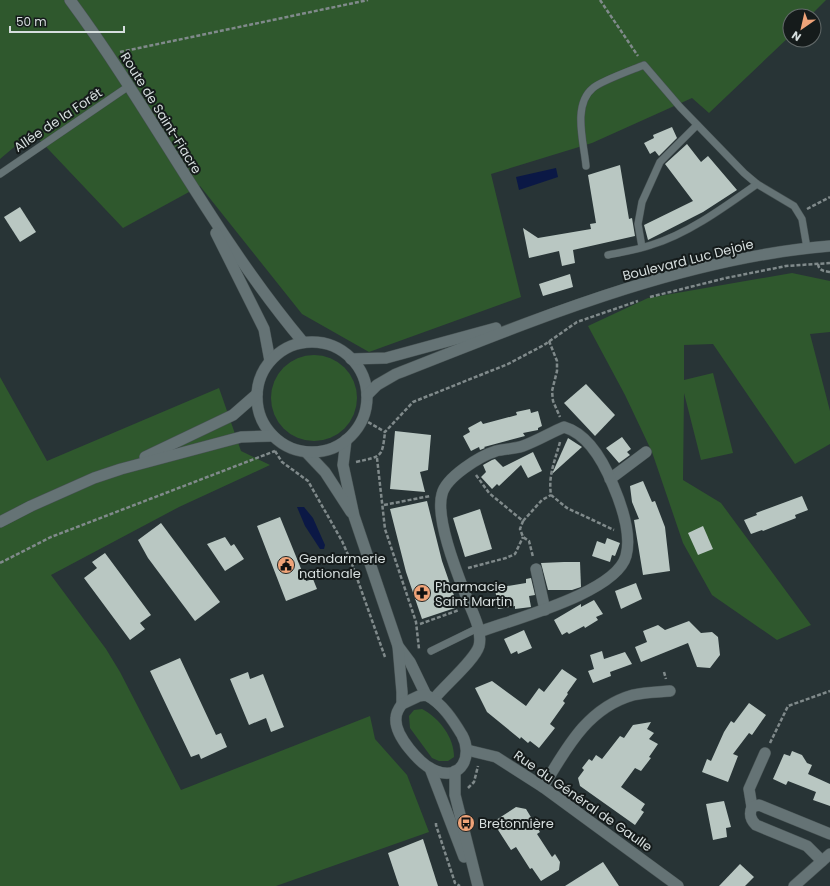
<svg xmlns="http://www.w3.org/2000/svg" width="830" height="886" font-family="Poppins,sans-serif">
<rect width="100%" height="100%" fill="#283436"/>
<g fill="#2f582d">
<path d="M0,0H826L810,16H790V36L709,113L692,98L592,143L491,174L521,297L369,352L302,314L200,186L123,228L32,132L0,159Z"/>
<path d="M792,273L830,281V332L810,334L830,411V444L795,464L713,344L684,345V380L713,373L733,453L701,460L684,393L683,480L721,503L811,625L777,640L712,595L683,543L652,452L625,395L588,326L648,298Z"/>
<circle cx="314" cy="398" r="43"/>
<path d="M0,377L47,461L219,388L241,451L270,465L179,507L51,575L106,649L120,672L181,790L370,716L375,739L407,775L429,832L276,886H0Z"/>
<path d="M422,709C439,718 454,737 454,757L448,761H439L432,758L410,728L409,716L414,710Z"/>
</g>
<g fill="#0b1845">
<path d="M556,168L558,177L519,190L516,177Z"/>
<path d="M297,507H304L313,518L325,545L324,549H320L305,526Z"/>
</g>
<g fill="#b9c7c2">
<path d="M672,127L677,138L659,156L655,151L650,154L644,143L654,138L653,135Z"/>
<path d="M687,144L701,162L708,156L737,190L703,212L648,240L644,225L693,201L665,164Z"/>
<path d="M620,165L629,219L632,218L635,236L573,250L575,263L562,266L559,251L529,258L523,228L538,238L591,229L590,224L596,223L588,175Z"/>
<path d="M20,207L36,232L20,242L4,217Z"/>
<path d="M570,274L573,287L543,296L539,284Z"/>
<path d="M586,384L615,415L595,436L564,403Z"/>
<path d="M530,409L531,413L538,411L542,426L538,428V430L523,433L525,436L484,447L485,448L480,450L479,447L471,451L463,436L470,432L468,428L481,421L483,424L517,415L516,412Z"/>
<path d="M395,431L431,435L428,470L420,472L425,492L390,489Z"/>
<path d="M622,437L631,449L627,452L630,455L619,463L606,448Z"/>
<path d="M568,438L582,447L552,474Z"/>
<path d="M533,452L542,471L528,478L521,465L499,486L497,484L492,489L481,477L486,472L483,465L492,460L495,459L503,467Z"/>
<path d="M643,481L652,502L655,501L665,527L670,571L643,575L634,520L639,519L632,502L630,486Z"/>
<path d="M802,496L808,510L795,515L796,518L763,531L762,530L751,534L744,520L757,515L756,513Z"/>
<path d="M427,501L442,561L458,607L422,619L406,572L390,509Z"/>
<path d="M480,509L492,549L465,557L453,518Z"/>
<path d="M280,517L306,581L313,579L317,589L286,601L257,526Z"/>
<path d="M161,523L220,602L195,621L148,558L138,540Z"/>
<path d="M703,526L713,549L698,555L688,533Z"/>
<path d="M225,537L231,546L234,544L244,559L225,571L207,544Z"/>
<path d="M607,538L620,543L615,556L612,555L610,562L592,556L597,541L605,544Z"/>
<path d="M105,553L151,615L140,623L145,629L130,640L84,578L97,568L92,562Z"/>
<path d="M564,562H580L581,587L572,590H548L541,563Z"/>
<path d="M531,578L535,595L529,596L531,607L515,609V606L498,609L495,588L526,583V579Z"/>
<path d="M636,583L642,599L621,609L615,591Z"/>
<path d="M594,600L603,614L596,617L598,620L585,628L584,626L569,634L567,632L562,635L554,620L581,604V607Z"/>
<path d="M689,621L701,633L712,632L718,637L720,655L710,668L697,667L688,643L641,662L635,647L647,642L643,631L658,625L665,630Z"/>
<path d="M524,630L532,648L518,654L517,651L511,654L504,639Z"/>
<path d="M602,651L604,659L625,652L632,664L610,672L611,676L593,683L588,671L594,669L590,655Z"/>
<path d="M180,658L216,735L221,733L227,747L201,759L199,754L191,757L150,671Z"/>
<path d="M562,669L577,679L567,693L568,694L563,701L565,703L550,724L555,728L539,748L530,741L528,743L521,737L520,739L487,712L475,688L492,681L526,706L539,688L544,692Z"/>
<path d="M248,672L250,679L263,674L284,727L271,732L266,718L249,725L230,679Z"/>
<path d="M749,703L766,715L752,735L749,733L733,754L738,756L728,782L702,772L707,759L711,761L724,732L731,721L734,723Z"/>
<path d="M651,722L647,729L654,733L649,739L658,744L649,757L651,758L641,771L635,768L621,787L645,804L641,810L644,812L635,825L580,786L578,778L584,770L582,768L589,759L592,761L596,755L602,759L620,736L624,738L633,725Z"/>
<path d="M792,751L802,755L807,763L812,765L808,774L830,784V806L813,800L816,792L788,781L786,785L773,779L784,754L790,756Z"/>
<path d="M724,801L731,827L726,828L727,837L713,840L706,804Z"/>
<path d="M516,807L526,809L540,832L537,834L552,857L555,854L560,862L559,870L541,881L532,868L530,869L516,847L511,850L493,822Z"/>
<path d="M423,839L438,886H399L388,853Z"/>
<path d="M603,862L619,886H565Z"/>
<path d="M740,864L754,877L745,886H719Z"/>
</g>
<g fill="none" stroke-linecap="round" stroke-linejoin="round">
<g stroke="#475253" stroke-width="8">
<g id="service">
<path d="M586,166C584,143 572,105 593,88C601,81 632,70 644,65L680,107L744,173L757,184L794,206L802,219L807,248"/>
<path d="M0,174L129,86"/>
<path d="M642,247L638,224L642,202L660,162L697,125"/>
<path d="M608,255C622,252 637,250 651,245C688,234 726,206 757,184"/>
<path d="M431,651L478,628"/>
</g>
</g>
<g stroke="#475253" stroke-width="12">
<g id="minor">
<path d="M610,479L646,452"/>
<path d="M536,569L545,610"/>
<path d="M434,699C444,686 475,660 479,646C483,630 471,610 466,596C457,573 435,518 442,494C446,477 480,456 496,451C504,449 514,449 523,446C537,441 550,433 564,427C588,434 604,463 613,485C622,506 632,534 626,556C616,593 513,619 479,632"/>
<path d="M467,750L496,757L543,787L678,886"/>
<path d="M543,787C566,749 587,708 633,695C645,692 658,692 670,691"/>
<path d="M752,807L749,789L765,753"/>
<path d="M822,861L807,846L756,825C750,819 749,814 752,807L759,805L830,834"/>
<path d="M794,886L830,854"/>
</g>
</g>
<g stroke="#475253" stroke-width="12">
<g id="tertiary">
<path d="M346,440L343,465L354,516L398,646L410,662L426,695"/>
<path d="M306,452L325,472L351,512"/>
<path d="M398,646L402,692V704"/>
<path d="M426,695C442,703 453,720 462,735C473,755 462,781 436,771C420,765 394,735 396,718C396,712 399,708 402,704L419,696Z"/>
<path d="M430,768L464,857"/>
<path d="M455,771V795L478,886"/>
</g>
</g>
<g stroke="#475253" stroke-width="12">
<g id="secondary">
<path d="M70,0C152,111 214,236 303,342"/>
<path d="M216,233L264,329L270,361"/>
<circle cx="312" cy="397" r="55"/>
<path d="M351,359L386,358L496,328"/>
<path d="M367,395L377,385L396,374C534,320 681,258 830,246"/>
<path d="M145,457L233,415L257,394"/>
<path d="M0,522L31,506L94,478L121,469L241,437L273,436"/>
</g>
</g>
<g stroke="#808a8b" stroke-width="2.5" stroke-dasharray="4 2" stroke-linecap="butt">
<path d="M600,0L638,56"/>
<path d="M120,52L368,0"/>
<path d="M807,209L830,197"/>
<path d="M818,264C819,271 824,271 830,272"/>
<path d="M650,297L726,278L786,266L830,263"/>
<path d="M549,341L557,361V371L552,391L553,401L560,417"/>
<path d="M363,419L385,432L413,402L508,364L544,345L577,322L638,301"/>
<path d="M560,442C555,461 548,475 551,495L567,508L614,530"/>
<path d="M275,451L282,462L308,481L342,541L352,564L385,657"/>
<path d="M377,458L385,529L416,622L419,649"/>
<path d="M356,462C382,456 382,458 385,432"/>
<path d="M476,475L489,493L523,521L520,529L523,537L529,541L533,557"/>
<path d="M384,505L430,496"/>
<path d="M523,521L542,500L551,495"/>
<path d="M0,563L51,537L275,451"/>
<path d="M468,568L506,558L515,554L523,537"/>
<path d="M420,624L459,610"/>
<path d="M664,672L666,679"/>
<path d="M770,743L788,706L830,691"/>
<path d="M468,788L474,782L478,766"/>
<path d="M436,823V825L455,883L460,886"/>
</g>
<use href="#service" stroke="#657375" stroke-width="7"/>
<use href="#minor" stroke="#657375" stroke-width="11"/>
<use href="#tertiary" stroke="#657375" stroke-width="11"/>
<use href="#secondary" stroke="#657375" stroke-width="11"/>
</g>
<defs>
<g id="civic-disc" transform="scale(0.9)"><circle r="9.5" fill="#efa378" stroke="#151b1b"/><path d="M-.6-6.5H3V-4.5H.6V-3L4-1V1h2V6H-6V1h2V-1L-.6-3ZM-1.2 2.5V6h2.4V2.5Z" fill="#111"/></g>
<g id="pharmacy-disc" transform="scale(0.9)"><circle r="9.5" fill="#efa378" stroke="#151b1b"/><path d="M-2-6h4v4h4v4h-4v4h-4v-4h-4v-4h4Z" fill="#111"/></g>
<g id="bus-disc" transform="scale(0.9)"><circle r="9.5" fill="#efa378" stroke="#151b1b"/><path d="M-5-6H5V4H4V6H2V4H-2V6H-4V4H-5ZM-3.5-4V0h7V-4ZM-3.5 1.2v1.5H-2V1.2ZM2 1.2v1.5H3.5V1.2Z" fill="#111"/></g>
</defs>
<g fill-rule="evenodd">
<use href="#civic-disc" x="286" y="565"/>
<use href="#pharmacy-disc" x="422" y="593"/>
<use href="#bus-disc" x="466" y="823"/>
</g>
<g text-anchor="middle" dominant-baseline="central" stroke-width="4" stroke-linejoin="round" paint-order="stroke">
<g font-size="13" fill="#d6dede" stroke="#151b1b">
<text transform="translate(161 113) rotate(58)">Route de Saint-Fiacre</text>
<text transform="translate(58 120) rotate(-34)">Allée de la Forêt</text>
<text transform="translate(688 260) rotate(-14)">Boulevard Luc Dejoie</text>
<text transform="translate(583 801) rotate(35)">Rue du Général de Gaulle</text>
</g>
<g font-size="13" fill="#d6dede" stroke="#151b1b" text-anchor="start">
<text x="299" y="558">Gendarmerie<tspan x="299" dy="15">nationale</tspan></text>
<text x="435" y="586">Pharmacie<tspan x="435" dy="15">Saint Martin</tspan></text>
<text x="479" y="823">Bretonnière</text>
</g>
</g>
<g transform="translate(802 28) rotate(214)"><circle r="19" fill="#151b1b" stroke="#626969"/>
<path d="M0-3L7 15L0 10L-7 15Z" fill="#efa378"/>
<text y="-6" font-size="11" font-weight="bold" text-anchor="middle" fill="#d6dede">N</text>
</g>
<path d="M10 26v6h114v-6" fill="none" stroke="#d6dede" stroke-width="2"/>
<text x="16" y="26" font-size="12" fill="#d6dede" stroke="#151b1b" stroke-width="3" paint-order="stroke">50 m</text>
</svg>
